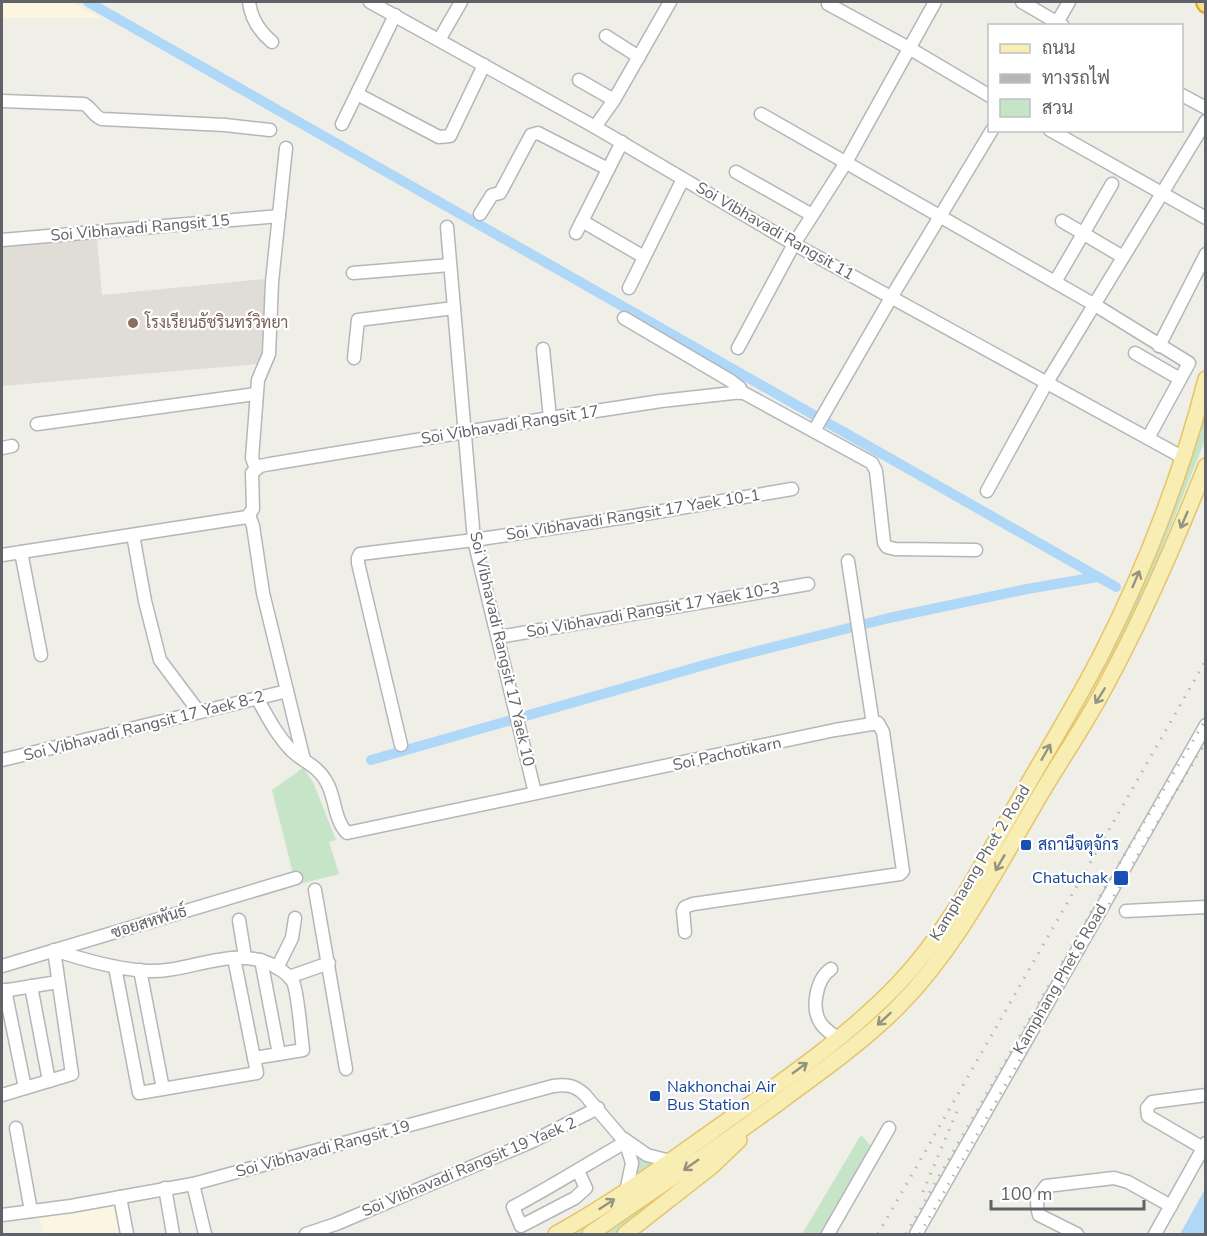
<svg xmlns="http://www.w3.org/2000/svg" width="1207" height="1236" font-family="'Nunito Sans',Sarabun,sans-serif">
<rect width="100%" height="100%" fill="#efeee7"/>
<g fill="#fbf5e1">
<path d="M2,2H70L102,18H2Z"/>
<path d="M117,1206L123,1234H43L39,1217Z"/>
</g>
<path fill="#dfddd6" d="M97,238L102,295L264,279L265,351L260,364L2,386V245Z"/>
<g fill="#c6e4c7">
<path d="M1205,406V440L1138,609L985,880L965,913L910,985L865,1029L735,1130L579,1234H569L633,1195L755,1111L861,1029L886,1005L1105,661Z"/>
<path d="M303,768L313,782L336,840L329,842L339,874L296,885L272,790Z"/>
<path d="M861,1135L872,1147L823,1234H802Z"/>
<path d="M634,1153L654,1163L637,1173Z"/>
<path d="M706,1163L617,1234H600Z"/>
</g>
<path fill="#afd7f8" d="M1205,1189V1234H1180Z"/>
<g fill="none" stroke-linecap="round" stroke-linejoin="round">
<g stroke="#afd7f8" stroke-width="10">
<path d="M88,2L1116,587"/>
<path d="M1137,599L1139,600"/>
<path d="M371,760L722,660L889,618L1027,589L1097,577"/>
</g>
<g stroke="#b4b7ba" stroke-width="15">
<g id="minor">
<path d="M249,2C251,19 259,31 272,42"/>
<path d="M370,2L595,127L794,244L1182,457"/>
<path d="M1022,2L1063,26"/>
<path d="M828,4L909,48L990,96"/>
<path d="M1055,26L1069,2"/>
<path d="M606,36L639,57"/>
<path d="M439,40L461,2"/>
<path d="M579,80L614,100"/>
<path d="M357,94L439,137L450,136L484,65"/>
<path d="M1182,95L1206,108"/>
<path d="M2,101L84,104C92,108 93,116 102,119L225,125L270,130"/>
<path d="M761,114L1095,305L1189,363L1148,438"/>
<path d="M342,124L395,15"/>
<path d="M595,127L614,100L670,2"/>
<path d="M1050,130L1206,218"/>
<path d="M736,172L812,215"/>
<path d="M480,214L492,195L500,193L531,135L538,133L608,169"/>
<path d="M582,221L644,257"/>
<path d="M1062,221L1123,257"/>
<path d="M447,227L474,540L535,793"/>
<path d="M576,233L622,142"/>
<path d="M2,240L279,216"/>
<path d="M353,273L450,265"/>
<path d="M1055,282L1112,184"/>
<path d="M629,288L683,179"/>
<path d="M624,318L731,381L740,388V393"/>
<path d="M1159,346L1206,254"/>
<path d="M738,348L794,244L845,164L935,2"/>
<path d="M543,349L550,418"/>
<path d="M1135,353L1180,379"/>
<path d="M354,358L358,320L454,308"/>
<path d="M37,424L256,394"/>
<path d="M814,431L892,296L992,130"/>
<path d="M2,448L12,446"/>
<path d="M256,469L252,458L258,380L269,354L272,282L286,148"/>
<path d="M987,491L1046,384L1206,121"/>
<path d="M249,515L253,526L263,593L304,760"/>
<path d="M133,535L145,601L160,660L199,712"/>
<path d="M21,552L41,655"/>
<path d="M2,555L247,517L253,509L252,473L260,466L270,464L550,418L661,401L742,392L872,463L876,471L884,543L887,547L895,549L976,550"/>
<path d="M848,561L873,724"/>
<path d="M499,637L808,584"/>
<path d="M257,698C267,716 276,734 291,750C302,761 318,766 326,781C336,797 333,818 347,833L835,730L878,723L883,732L903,871L900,874L693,904L685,907L683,911L685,932"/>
<path d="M401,745L358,563V558L360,554L474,540L633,516L792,489"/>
<path d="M2,760L287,691"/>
<path d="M315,890L346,1069"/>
<path d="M1126,911L1206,907"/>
<path d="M239,920L245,957"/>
<path d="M261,960L279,1054"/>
<path d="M2,966L296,878"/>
<path d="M115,967L139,1093L257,1073L234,958"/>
<path d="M277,968L292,938L295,918"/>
<path d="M831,969C816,979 810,1010 822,1025C826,1030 832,1034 837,1038"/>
<path d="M140,970L163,1089"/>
<path d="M289,977L329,963"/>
<path d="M31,986L49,1081"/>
<path d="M5,990L25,1088"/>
<path d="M2,991L58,982"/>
<path d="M2,1095L72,1074L54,950C84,960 115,969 147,971C191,973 235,943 276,967C283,971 289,975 293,982C298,992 301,1036 303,1050L254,1058"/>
<path d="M16,1128L31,1211"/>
<path d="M624,1139L647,1155L670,1161"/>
<path d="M1203,1148L1148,1116L1147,1108L1152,1102L1206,1095"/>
<path d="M578,1171L586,1188L575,1198L521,1226L513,1207C551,1187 587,1164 624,1143"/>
<path d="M193,1184L205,1234"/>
<path d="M165,1188L173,1234"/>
<path d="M120,1197L127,1234"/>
<path d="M2,1215L71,1206L193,1184L553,1086C566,1084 575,1085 585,1095L620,1136L628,1150L632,1163L626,1192"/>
<path d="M306,1234L336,1224L533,1141L598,1108"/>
<path d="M828,1234L889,1128"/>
<path d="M916,1234L1206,725"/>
<path d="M1077,1234L1039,1215C1035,1201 1037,1197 1046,1186L1114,1178L1128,1182L1171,1206"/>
<path d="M1155,1234L1206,1143"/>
</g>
</g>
<g stroke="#e5c46b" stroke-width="18">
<g id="major">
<path d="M556,1234C616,1201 672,1160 728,1120C786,1079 847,1037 897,985C949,931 982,864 1019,800C1047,750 1078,701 1104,649C1146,566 1183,470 1206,379"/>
<path d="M590,1234C657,1187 727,1142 793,1092C830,1065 867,1038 899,1006C955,949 992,877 1032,809C1055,768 1083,729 1105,687C1144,616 1176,541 1206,466"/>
<path d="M625,1234L712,1166L739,1140"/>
</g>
</g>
<g stroke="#e2a415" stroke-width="20">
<path id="highway" d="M1205,2L1206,4"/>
</g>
<use href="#minor" stroke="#fff" stroke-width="12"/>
<use href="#major" stroke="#f8eeb4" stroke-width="15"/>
<use href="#highway" stroke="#f4de9a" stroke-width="16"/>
<g stroke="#b5b6b6" stroke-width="3" stroke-dasharray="1.5 8" stroke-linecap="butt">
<path d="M923,1192L959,1106"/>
<path d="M878,1234L1206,660"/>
<path d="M906,1234L1113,874L1206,719"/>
<path d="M920,1234L1123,880L1206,741"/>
</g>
</g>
<defs><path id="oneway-shaft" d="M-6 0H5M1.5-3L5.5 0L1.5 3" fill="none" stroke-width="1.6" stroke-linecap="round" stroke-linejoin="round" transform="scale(1.5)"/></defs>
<g stroke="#959381">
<use href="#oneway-shaft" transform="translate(1184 520) rotate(113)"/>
<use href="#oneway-shaft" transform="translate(1136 579) rotate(-67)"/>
<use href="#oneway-shaft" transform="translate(1100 696) rotate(122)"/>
<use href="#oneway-shaft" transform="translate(1046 752) rotate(-60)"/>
<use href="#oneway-shaft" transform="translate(1000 863) rotate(120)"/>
<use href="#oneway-shaft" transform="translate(884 1019) rotate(137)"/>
<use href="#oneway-shaft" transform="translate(800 1068) rotate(-36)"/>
<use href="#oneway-shaft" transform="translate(691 1165) rotate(145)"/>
<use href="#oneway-shaft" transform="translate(607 1204) rotate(-33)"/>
</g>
<circle fill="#8d6e63" stroke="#fff" stroke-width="2" cx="133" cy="323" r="6"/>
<g fill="#1a4fb4" stroke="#fff" stroke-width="2">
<rect x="1020" y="839" width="12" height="12" rx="3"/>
<rect x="1113" y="870" width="16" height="16" rx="3"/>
<rect x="649" y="1090" width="12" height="12" rx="3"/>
</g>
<g text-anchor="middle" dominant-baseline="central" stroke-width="4.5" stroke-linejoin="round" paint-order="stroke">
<g font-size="16" fill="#5f6266" stroke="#fff">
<text transform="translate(140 228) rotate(-5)">Soi Vibhavadi Rangsit 15</text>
<text transform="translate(775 231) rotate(30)">Soi Vibhavadi Rangsit 11</text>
<text transform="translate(510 425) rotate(-9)">Soi Vibhavadi Rangsit 17</text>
<text transform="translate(633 515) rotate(-9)">Soi Vibhavadi Rangsit 17 Yaek 10-1</text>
<text transform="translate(653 610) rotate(-10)">Soi Vibhavadi Rangsit 17 Yaek 10-3</text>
<text transform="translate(502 649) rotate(77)">Soi Vibhavadi Rangsit 17 Yaek 10</text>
<text transform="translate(144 726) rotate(-14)">Soi Vibhavadi Rangsit 17 Yaek 8-2</text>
<text transform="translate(727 754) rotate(-12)">Soi Pachotikarn</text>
<text transform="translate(980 863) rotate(-59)">Kamphaeng Phet 2 Road</text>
<text transform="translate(149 922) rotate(-17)">ซอยสหพันธ์</text>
<text transform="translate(1060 979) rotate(-60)">Kamphang Phet 6 Road</text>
<text transform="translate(323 1149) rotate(-15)">Soi Vibhavadi Rangsit 19</text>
<text transform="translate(469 1167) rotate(-23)">Soi Vibhavadi Rangsit 19 Yaek 2</text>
</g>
<g font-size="16" fill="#785e54" stroke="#fff" text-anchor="start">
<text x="145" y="323">โรงเรียนธัชรินทร์วิทยา</text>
</g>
<g font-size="16" fill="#164399" stroke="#fff" text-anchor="start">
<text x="1038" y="845">สถานีจตุจักร</text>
<text x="1108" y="878" text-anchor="end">Chatuchak</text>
<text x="667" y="1087">Nakhonchai Air<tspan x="667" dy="18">Bus Station</tspan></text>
</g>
</g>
<rect width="1207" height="1236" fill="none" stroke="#5f6266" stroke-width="6"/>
<rect x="988" y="24" width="195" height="108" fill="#ffffff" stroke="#bfc0c2" stroke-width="1.5"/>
<rect x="1000" y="44" width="30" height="9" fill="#f8eeb4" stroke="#bfc0c2" stroke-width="1.5"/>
<text x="1042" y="54" font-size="18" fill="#5f6266">ถนน</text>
<rect x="1000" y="74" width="30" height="9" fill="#b5b6b6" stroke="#bfc0c2" stroke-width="1.5"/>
<text x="1042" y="84" font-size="18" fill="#5f6266">ทางรถไฟ</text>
<rect x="1000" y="99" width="30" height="18" fill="#c6e4c7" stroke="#bfc0c2" stroke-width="1.5"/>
<text x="1042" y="114" font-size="18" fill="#5f6266">สวน</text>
<path d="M991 1200v9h153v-9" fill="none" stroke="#5f6266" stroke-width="3"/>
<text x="1000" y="1200" font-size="18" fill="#5f6266" stroke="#ffffff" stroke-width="4.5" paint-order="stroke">100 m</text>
</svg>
